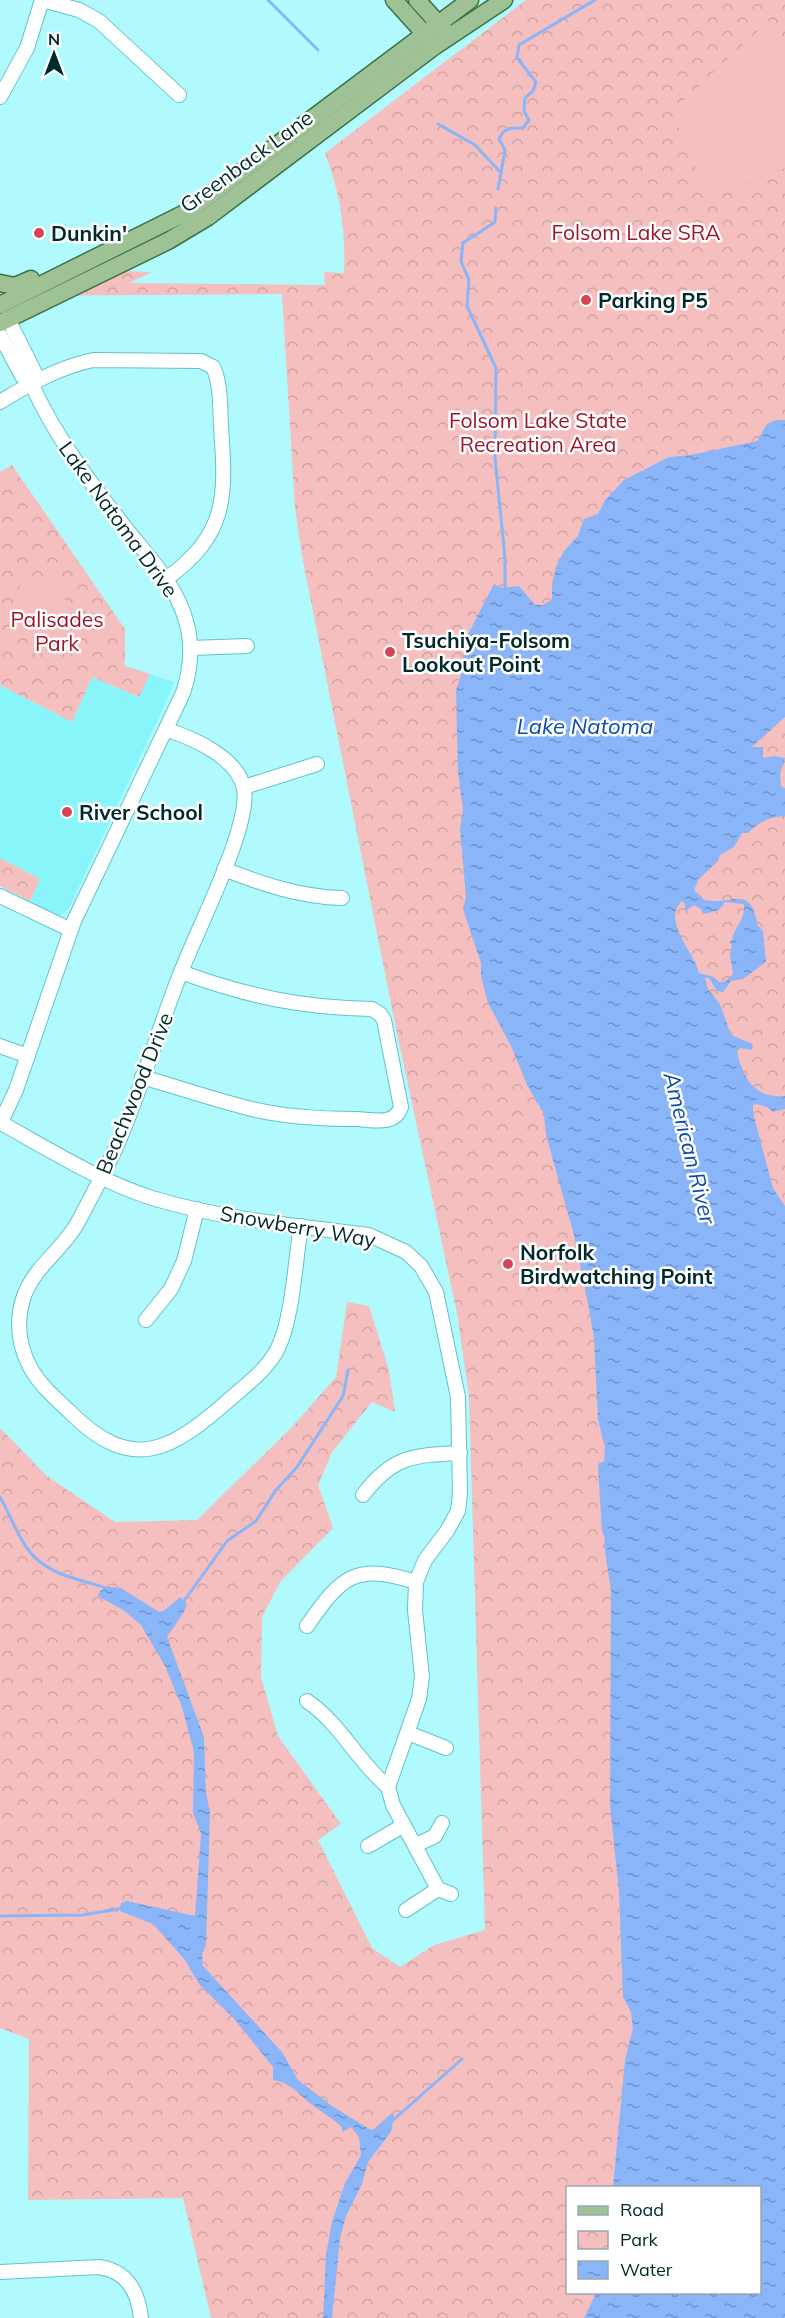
<svg xmlns="http://www.w3.org/2000/svg" width="785" height="2318" font-family="Mulish,sans-serif">
<defs>
<pattern id="park-crowns" width="20" height="18" patternUnits="userSpaceOnUse" patternTransform="scale(1.5)"><rect width="20" height="18" fill="#f4bfbe"/><path d="M2 6a3 3 0 1 1 6 0M12 15a3 3 0 1 1 6 0" fill="none" stroke="#cfa4a3"/></pattern>
<pattern id="water-ripples" width="26" height="14" patternUnits="userSpaceOnUse" patternTransform="scale(1.5)"><rect width="26" height="14" fill="#8ab5f9"/><path d="M2 4q2-2 4 0t4 0M15 11q2-2 4 0t4 0" fill="none" stroke="#6e93ca"/></pattern>
</defs>
<rect width="100%" height="100%" fill="#b0fafe"/>
<path fill="#88f5fb" d="M150,674L174,682L168,698L69,908L61,915L54,914L30,901L40,879L0,858V685L72,722L92,677L138,697Z"/>
<g fill="url(#park-crowns)" fill-rule="evenodd">
<path d="M526,0H785V2318H211L183,2198L28,2200L29,2039L0,2028V1428L47,1476L115,1522L197,1520L293,1426L336,1377L347,1302L369,1306L389,1370L395,1412L372,1402L332,1452L318,1485L333,1528L280,1582L262,1617L261,1677L278,1736L341,1824L318,1840L372,1948L400,1967L434,1945L485,1930L469,1396L457,1313L395,1024L302,556L295,508L282,294L0,296V276L82,278L97,270L152,272L129,283L325,285L324,272L344,273C346,230 340,192 325,153ZM568,2188H760V2292H568Z"/>
<path d="M12,465L125,629V666L150,674L139,697L92,677L72,722L0,685V472Z"/>
<path d="M0,858L40,879L30,901L0,886Z"/>
</g>
<g fill="#f4bfbe">
<path d="M770,20L785,41V168L708,198L672,111Z"/>
<rect x="20" y="577" width="45" height="50"/>
</g>
<g fill="url(#water-ripples)" fill-rule="evenodd">
<path d="M776,420H785V717L752,747H763V758L773,756L785,758L780,774L781,786L785,789V816C771,816 757,823 748,833H742L734,847L720,855L718,861L699,879L694,890L704,900C734,906 750,883 758,926L763,931L766,962L743,979L731,981L723,992L717,991L709,978H705L708,989L720,1004L731,1035L753,1044L752,1050L740,1048L737,1052C743,1079 756,1099 785,1096V1109L773,1112L768,1107L756,1104L753,1105V1113L773,1188L785,1206V2318H584L596,2293L760,2292V2188L613,2187L625,2060L633,2028L631,2012L623,1997L619,1891L610,1805L611,1591L604,1545L605,1538L602,1531L598,1467L599,1463L604,1462L605,1447L598,1420L594,1338L589,1309L574,1235L546,1135L544,1114L527,1085L512,1048L488,1003L481,976V963L463,909L466,897L460,829L463,810L458,772L456,690L463,669L462,663L467,636L494,584L502,588L519,586L535,605H543L552,600V584L556,567L564,551L578,536L584,519L598,514L605,500L624,480L669,457L691,455L757,441L767,424ZM682,901L685,904V911L694,905L701,909L703,914L719,910L725,902L744,904C745,922 735,924 732,940L729,942L732,945L730,954L733,974L725,982H719L714,977L699,973C695,953 661,921 682,901Z"/>
<path d="M108,1587L121,1588L159,1612L165,1610L180,1597L187,1604L184,1612L167,1637L204,1737L206,1793L210,1812L206,1945L202,1955L203,1966L282,2052L298,2080L332,2106L369,2129L373,2130L392,2113L394,2116L391,2132L368,2162L362,2184L346,2216L340,2238L332,2318H323L326,2255L332,2222L345,2183L361,2155L359,2137L351,2127L342,2132V2127C332,2118 320,2111 310,2103C296,2092 291,2083 273,2080V2067L235,2020L199,1984L185,1960L153,1924L120,1911L121,1903L127,1901L195,1916L201,1834L193,1812L194,1752L182,1707L165,1666L141,1625L123,1610L98,1596L100,1591Z"/>
</g>
<g fill="none" stroke-linecap="round" stroke-linejoin="round">
<g stroke="#8ab5f9" stroke-width="3">
<path d="M268,0L318,50"/>
<path d="M438,124L475,145L501,173"/>
<path d="M498,189L505,150L499,139C504,127 511,128 523,128L529,120L524,111L525,98L533,91L536,82L517,58L519,45L595,0"/>
<path d="M496,208L495,222L463,243L461,261L469,280L467,306L496,368L495,458L505,558V592"/>
<path d="M0,1497C11,1516 21,1547 39,1561C58,1577 86,1581 109,1589"/>
<path d="M184,1601L227,1541L256,1521L276,1490L297,1467L343,1396L348,1370"/>
<path d="M0,1916L83,1915L124,1908"/>
<path d="M391,2122L462,2059"/>
</g>
<g stroke="#62c3c8" stroke-width="16">
<g id="minor">
<path d="M42,0L79,10L99,21L179,95"/>
<path d="M0,97L27,48L42,0"/>
<path d="M8,319L34,371L32,385"/>
<path d="M0,335L22,376L32,385C55,436 89,481 124,526C147,555 176,584 186,621C193,645 191,669 183,693L74,921L16,1090L0,1124"/>
<path d="M0,402C29,384 60,367 93,360L201,361L213,367C221,383 220,408 221,426C226,497 228,534 166,579"/>
<path d="M190,648L247,646"/>
<path d="M168,730C195,739 238,758 244,789C251,826 196,932 181,972C159,1027 143,1084 120,1138C108,1167 92,1195 78,1222C63,1250 33,1267 23,1299C16,1322 19,1346 30,1367C39,1384 55,1398 69,1411C132,1475 171,1451 230,1399C247,1384 268,1369 278,1348C293,1317 295,1261 301,1226"/>
<path d="M244,787L317,764"/>
<path d="M224,869C262,884 300,897 342,898"/>
<path d="M0,896L71,930"/>
<path d="M0,1046L28,1056"/>
<path d="M142,1077C177,1087 212,1099 248,1108C283,1117 321,1119 357,1119C373,1120 395,1126 401,1107L384,1020L380,1014L372,1009C302,1008 246,996 181,972"/>
<path d="M1,1123C50,1150 99,1181 152,1198C221,1219 297,1226 369,1235L406,1252L421,1266L436,1292L458,1397L460,1493L458,1511L447,1531L425,1560L416,1582L415,1610L422,1677L419,1699L388,1787"/>
<path d="M146,1320L171,1289L184,1261L197,1209"/>
<path d="M363,1495C392,1456 414,1455 460,1453"/>
<path d="M307,1626C342,1575 356,1563 416,1582"/>
<path d="M307,1701C341,1724 357,1761 388,1787"/>
<path d="M408,1733L446,1748"/>
<path d="M388,1787L393,1805L438,1889L451,1894"/>
<path d="M416,1845L435,1836L442,1823"/>
<path d="M368,1846L404,1825"/>
<path d="M406,1910L438,1889"/>
<path d="M0,2272L99,2267C127,2271 138,2291 141,2318"/>
</g>
</g>
<g stroke="#3c7242" stroke-width="19">
<g id="major">
<path d="M394,0L431,41"/>
<path d="M417,0L445,31"/>
<path d="M0,283L15,286L31,279"/>
<path d="M0,305L189,211L470,0"/>
<path d="M0,323L168,241L208,217L435,46L504,0"/>
</g>
</g>
<use href="#minor" stroke="#fff" stroke-width="14"/>
<use href="#major" stroke="#9ec295" stroke-width="16"/>
</g>
<g fill="#d54451" stroke="#fff" stroke-width="2">
<circle cx="39" cy="233" r="6"/>
<circle cx="586" cy="300" r="6"/>
<circle cx="390" cy="652" r="6"/>
<circle cx="67" cy="812" r="6"/>
<circle cx="508" cy="1264" r="6"/>
</g>
<g text-anchor="middle" dominant-baseline="central" stroke-width="5" stroke-linejoin="round" paint-order="stroke">
<g font-size="21" fill="#00292b" stroke="#fff">
<text transform="translate(246 161) rotate(-36)">Greenback Lane</text>
<text transform="translate(119 519) rotate(54)">Lake Natoma Drive</text>
<text transform="translate(134 1093) rotate(-68)">Beachwood Drive</text>
<text transform="translate(298 1226) rotate(10)">Snowberry Way</text>
</g>
<g font-size="21" fill="#9c152c" stroke="#fff">
<text x="636" y="232">Folsom Lake SRA</text>
<text x="538" y="420">Folsom Lake State<tspan x="538" dy="24">Recreation Area</tspan></text>
<text x="57" y="619">Palisades<tspan x="57" dy="24">Park</tspan></text>
</g>
<g font-size="21" font-weight="bold" fill="#00292b" stroke="#fff" text-anchor="start">
<text x="51" y="233">Dunkin'</text>
<text x="598" y="300">Parking P5</text>
<text x="402" y="640">Tsuchiya-Folsom<tspan x="402" dy="24">Lookout Point</tspan></text>
<text x="79" y="812">River School</text>
<text x="520" y="1252">Norfolk<tspan x="520" dy="24">Birdwatching Point</tspan></text>
</g>
<g font-size="22" font-style="italic" fill="#0c4cad" stroke="#fff">
<text x="585" y="726">Lake Natoma</text>
<text transform="translate(690 1148) rotate(76)">American River</text>
</g>
</g>
<rect x="566" y="2186" width="195" height="108" fill="#ffffff" stroke="#99a9aa" stroke-width="1.5"/>
<rect x="578" y="2206" width="30" height="9" fill="#9ec295" stroke="#99a9aa" stroke-width="1.5"/>
<text x="620" y="2216" font-size="18" fill="#00292b">Road</text>
<rect x="578" y="2231" width="30" height="18" fill="url(#park-crowns)" stroke="#99a9aa" stroke-width="1.5"/>
<text x="620" y="2246" font-size="18" fill="#00292b">Park</text>
<rect x="578" y="2261" width="30" height="18" fill="url(#water-ripples)" stroke="#99a9aa" stroke-width="1.5"/>
<text x="620" y="2276" font-size="18" fill="#00292b">Water</text>
<g transform="translate(54 54)" stroke="#ffffff" stroke-width="4.5" paint-order="stroke">
<path d="M0-4.5L10 22L0 15L-10 22Z" fill="#00292b"/>
<text y="-9" font-size="16" font-weight="bold" text-anchor="middle" fill="#00292b">N</text>
</g>
</svg>
